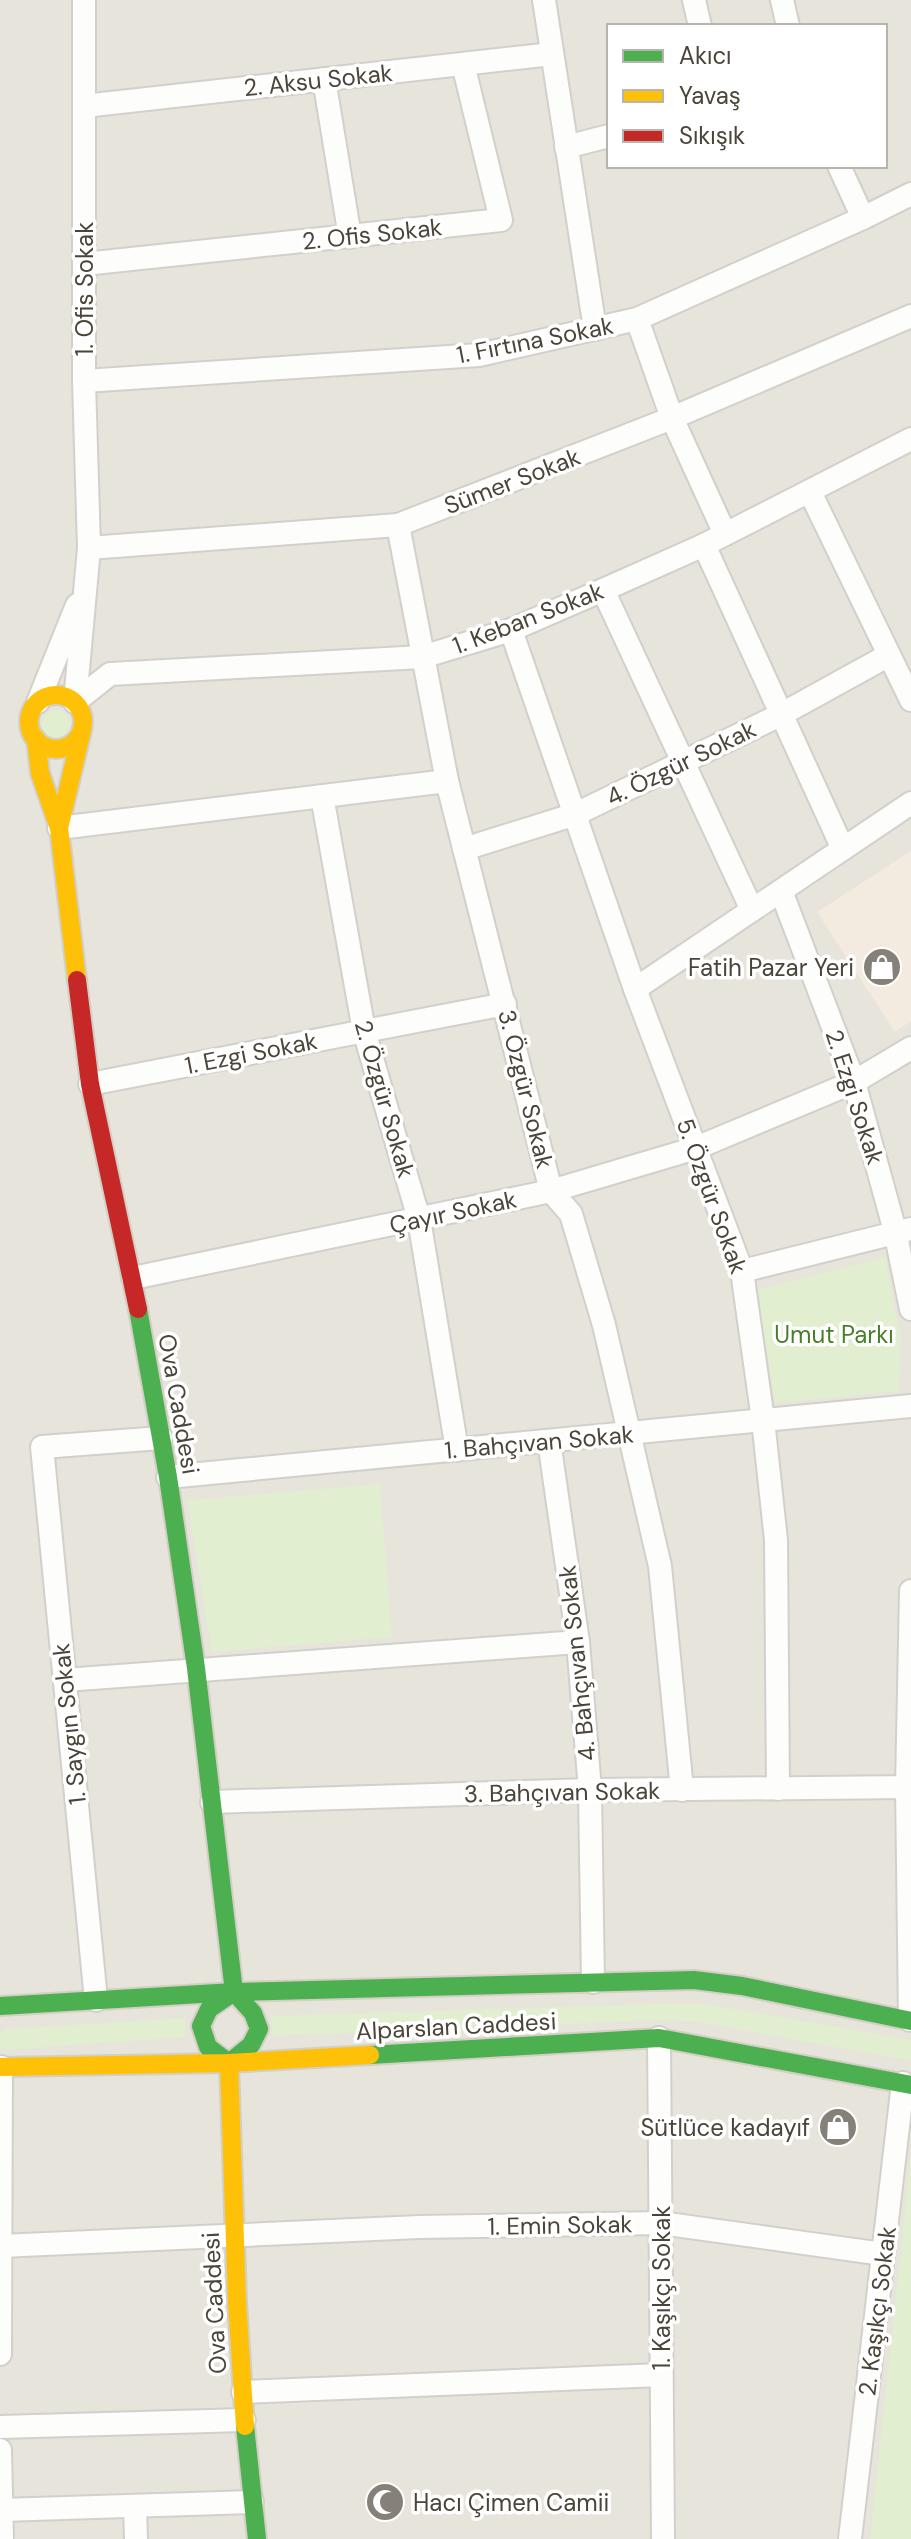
<svg xmlns="http://www.w3.org/2000/svg" width="911" height="2539" font-family="'DM Sans',sans-serif">
<rect width="100%" height="100%" fill="#f4f2ee"/>
<path fill="#e7e4dc" fill-rule="evenodd" d="M0,0H911V2539H0ZM609,26H885V166H609Z"/>
<path fill="#f3ebdf" d="M911,851V1021L895,1032L817,912Z"/>
<g fill="#e1eecf">
<circle cx="56" cy="724" r="14"/>
<path d="M885,1257L901,1339L899,1391L775,1403L757,1290Z"/>
<path d="M380,1484L392,1637L212,1652L187,1500Z"/>
<path d="M647,2004H706L911,2040V2061L699,2022L660,2020L272,2036L271,2016Z"/>
<path d="M185,2018L186,2037L6,2050L0,2047V2033L7,2029Z"/>
<path d="M911,2154V2539H870Z"/>
</g>
<g fill="none" stroke-linecap="round" stroke-linejoin="round">
<g stroke="#d2d0cb" stroke-width="26">
<g id="street">
<path d="M544,0L595,329"/>
<path d="M694,0L700,26"/>
<path d="M782,0L788,26"/>
<path d="M324,79L350,237"/>
<path d="M84,106L552,54"/>
<path d="M566,147L609,136"/>
<path d="M839,166L863,218"/>
<path d="M84,264L501,220L463,64"/>
<path d="M637,319L672,418L725,534"/>
<path d="M84,381L479,355L637,319L863,218L911,194"/>
<path d="M810,492L911,700"/>
<path d="M398,525L447,781L551,1191L571,1214L604,1325L660,1566L682,1790"/>
<path d="M704,545L843,849"/>
<path d="M89,548L398,525L672,418L911,316"/>
<path d="M603,590L752,910"/>
<path d="M511,630L635,989L742,1271L763,1420L776,1540L778,1789"/>
<path d="M38,702L77,605"/>
<path d="M75,702L110,674L422,657L511,630L603,590L704,545L911,439"/>
<path d="M75,702L89,548L84,381V0"/>
<path d="M322,796L364,1031L419,1219L457,1450"/>
<path d="M59,828L447,781"/>
<path d="M464,849L576,814L782,714L889,655"/>
<path d="M781,891L854,1082L895,1231L911,1309"/>
<path d="M635,989L911,803"/>
<path d="M90,1084L505,1004"/>
<path d="M742,1271L911,1229"/>
<path d="M133,1278L551,1191L696,1148L854,1082L911,1048"/>
<path d="M549,1441L578,1642L590,1790L593,1982"/>
<path d="M168,1477L911,1406"/>
<path d="M65,1680L578,1642"/>
<path d="M212,1802L590,1790L911,1787"/>
<path d="M96,2000L42,1447L161,1438"/>
<path d="M910,2020L907,1787L911,1591"/>
<path d="M659,2038L663,2539"/>
<path d="M1,2246L419,2227L661,2223L883,2254"/>
<path d="M0,2354L1,2067"/>
<path d="M243,2392L661,2375"/>
<path d="M0,2427L244,2420"/>
<path d="M0,2450L2,2539"/>
<path d="M135,2506L136,2539"/>
<path d="M2,2510L252,2502"/>
<path d="M850,2539L903,2083"/>
</g>
</g>
<g stroke="#d3cfc5" stroke-width="22">
<g id="fast">
<path d="M138,1309L168,1477L196,1668L234,1992L253,2013L259,2029L251,2045L229,2063"/>
<path d="M0,2006L234,1992L694,1980L742,1986L911,2021"/>
<path d="M370,2055L659,2038L911,2085"/>
<path d="M229,2063L208,2047L201,2026L209,2009L234,1992"/>
<path d="M245,2426L257,2539"/>
</g>
</g>
<g stroke="#d3cfc5" stroke-width="22">
<g id="slow">
<circle cx="56" cy="722" r="27"/>
<path d="M36,739L40,773L59,828L77,980"/>
<path d="M59,828L82,730"/>
<path d="M229,2063L237,2301L245,2426"/>
<path d="M0,2067L229,2063L370,2055"/>
</g>
</g>
<g stroke="#d3cfc5" stroke-width="22">
<path id="jam" d="M77,980L90,1084L138,1309"/>
</g>
<use href="#street" stroke="#fdfdfc" stroke-width="22"/>
<use href="#fast" stroke="#4caf50" stroke-width="18"/>
<use href="#slow" stroke="#ffc107" stroke-width="18"/>
<use href="#jam" stroke="#c62828" stroke-width="18"/>
</g>
<defs>
<g id="shop-disc" transform="scale(2)"><circle r="9.5" fill="#868178" stroke="#fff"/><path d="M-5-2.5h2.3a2.7 3.5 0 0 1 5.4 0H5L5.5 6h-11ZM-1.5-2.5h3a1.5 2.3 0 0 0-3 0Z" fill="#fff"/></g>
<g id="mosque-disc" transform="scale(2)"><circle r="9.5" fill="#868178" stroke="#fff"/><path d="M3.5-4.9A6 6 0 1 0 3.5 4.9A5 5 0 1 1 3.5-4.9Z" fill="#fff"/></g>
</defs>
<g fill-rule="evenodd">
<use href="#shop-disc" x="882" y="967"/>
<use href="#shop-disc" x="838" y="2127"/>
<use href="#mosque-disc" x="385" y="2502"/>
</g>
<g text-anchor="middle" dominant-baseline="central" stroke-width="7" stroke-linejoin="round" paint-order="stroke">
<g font-size="24" fill="#4b4439" stroke="#fff">
<text transform="translate(318 80) rotate(-6)">2. Aksu Sokak</text>
<text transform="translate(372 234) rotate(-6)">2. Ofis Sokak</text>
<text transform="translate(84 289) rotate(-90)">1. Ofis Sokak</text>
<text transform="translate(535 340) rotate(-11)">1. Fırtına Sokak</text>
<text transform="translate(512 481) rotate(-21)">Sümer Sokak</text>
<text transform="translate(528 618) rotate(-21)">1. Keban Sokak</text>
<text transform="translate(681 763) rotate(-26)">4. Özgür Sokak</text>
<text transform="translate(251 1053) rotate(-11)">1. Ezgi Sokak</text>
<text transform="translate(526 1089) rotate(76)">3. Özgür Sokak</text>
<text transform="translate(855 1097) rotate(72)">2. Ezgi Sokak</text>
<text transform="translate(385 1099) rotate(74)">2. Özgür Sokak</text>
<text transform="translate(712 1196) rotate(70)">5. Özgür Sokak</text>
<text transform="translate(453 1212) rotate(-12)">Çayır Sokak</text>
<text transform="translate(179 1404) rotate(80)">Ova Caddesi</text>
<text transform="translate(539 1442) rotate(-5)">1. Bahçıvan Sokak</text>
<text transform="translate(577 1663) rotate(-96)">4. Bahçıvan Sokak</text>
<text transform="translate(69 1724) rotate(-96)">1. Saygın Sokak</text>
<text transform="translate(562 1792) rotate(-1)">3. Bahçıvan Sokak</text>
<text transform="translate(456 2026) rotate(-3)">Alparslan Caddesi</text>
<text transform="translate(560 2225) rotate(-1)">1. Emin Sokak</text>
<text transform="translate(661 2288) rotate(-90)">1. Kaşıkçı Sokak</text>
<text transform="translate(214 2303) rotate(-93)">Ova Caddesi</text>
<text transform="translate(877 2311) rotate(-83)">2. Kaşıkçı Sokak</text>
</g>
<g font-size="24" fill="#4b4439" stroke="#fff" text-anchor="end">
<text x="854" y="967">Fatih Pazar Yeri</text>
<text x="810" y="2127">Sütlüce kadayıf</text>
<text x="413" y="2502" text-anchor="start">Hacı Çimen Camii</text>
</g>
<g font-size="24" fill="#4a7f2a" stroke="#fff">
<text x="834" y="1334">Umut Parkı</text>
</g>
</g>
<rect x="607" y="24" width="280" height="144" fill="#ffffff" stroke="#b7b4b0" stroke-width="2"/>
<rect x="623" y="50" width="40" height="12" fill="#4caf50" stroke="#b7b4b0" stroke-width="2"/>
<text x="679" y="64" font-size="24" fill="#4b4439">Akıcı</text>
<rect x="623" y="90" width="40" height="12" fill="#ffc107" stroke="#b7b4b0" stroke-width="2"/>
<text x="679" y="104" font-size="24" fill="#4b4439">Yavaş</text>
<rect x="623" y="130" width="40" height="12" fill="#c62828" stroke="#b7b4b0" stroke-width="2"/>
<text x="679" y="144" font-size="24" fill="#4b4439">Sıkışık</text>
</svg>
